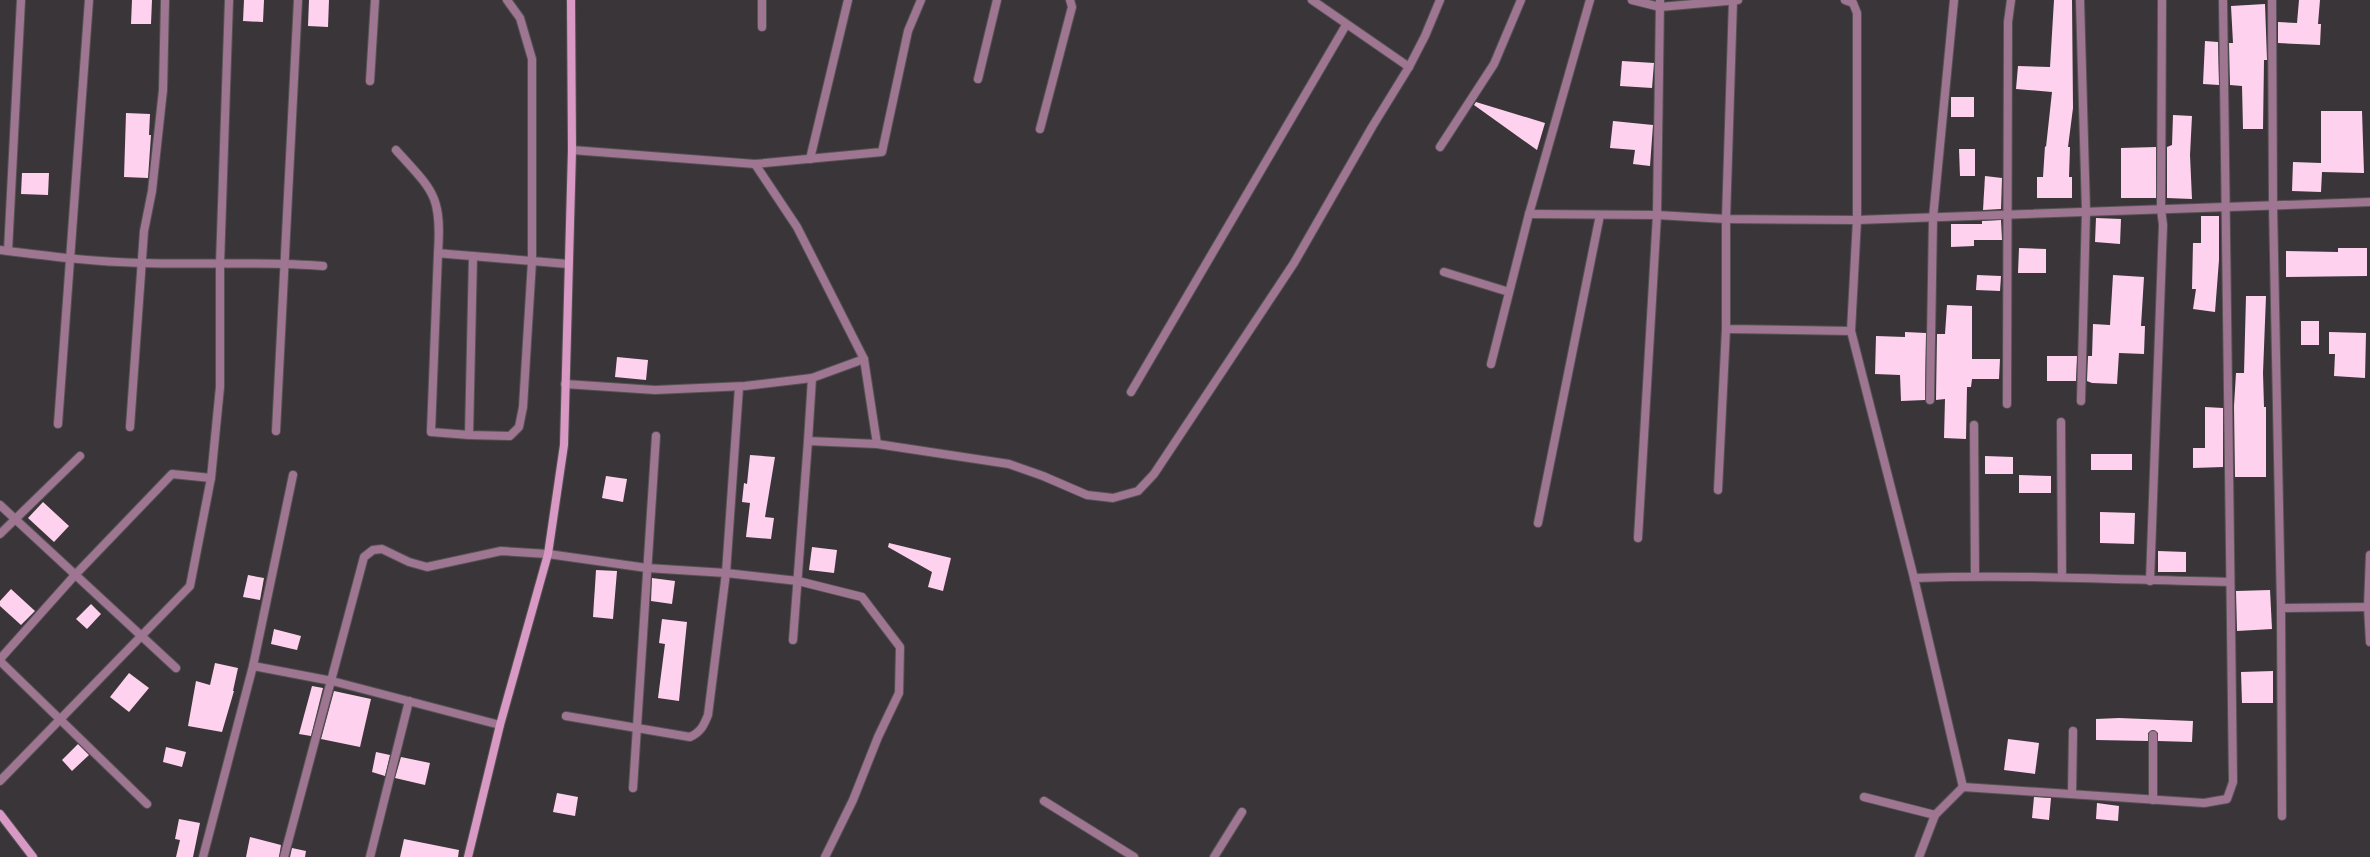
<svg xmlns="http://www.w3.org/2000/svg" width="2370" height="857" font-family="'Noto Serif',serif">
<rect width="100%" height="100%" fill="#3a3538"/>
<g fill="#fed2ee">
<path d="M132,0H152L151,24H131Z"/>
<path d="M244,0H264L263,22L243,21Z"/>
<path d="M309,0H329L328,27L308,26Z"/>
<path d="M2054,0H2072L2073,108L2068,147H2070L2069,177H2072V198H2037V177H2043L2045,146L2046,147L2052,92L2016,89L2018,66L2050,67Z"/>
<path d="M2299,0H2320L2318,24H2321L2320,45L2278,43V22L2297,23Z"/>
<path d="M2265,4L2267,60H2264L2263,129H2243L2242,86L2230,85L2229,43H2233L2231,6Z"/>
<path d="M2205,41L2218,42L2219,85L2203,84Z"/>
<path d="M1622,61L1654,63L1652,88L1620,86Z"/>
<rect x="1951" y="97" width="23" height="20"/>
<path d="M1476,102L1545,123L1537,150L1474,105Z"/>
<path d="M2321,111H2362L2364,173L2322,172L2321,192L2292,191L2293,162L2321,163Z"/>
<path d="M126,113L150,114L149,135H151L148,178L124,177Z"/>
<path d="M2173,115L2192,116L2190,155L2192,199L2167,198V147L2172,145Z"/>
<path d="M1613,121L1653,125L1650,166L1633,164L1635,150L1610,148Z"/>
<path d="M2156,147V198H2121V148Z"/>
<path d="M1959,149H1975V176H1960Z"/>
<path d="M22,173H49L48,195L21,194Z"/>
<path d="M1985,176L2002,178L2001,209L1983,210Z"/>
<path d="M2201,216H2219V260L2215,312L2193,309L2196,289H2192L2193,243H2201Z"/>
<path d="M2096,218L2121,219L2120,244L2095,242Z"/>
<path d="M2001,220L2002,240H1974V246L1951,247V224H1982V221Z"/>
<path d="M2019,248L2046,249V273H2018Z"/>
<path d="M2338,248H2367V276L2286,277V251L2338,252Z"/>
<path d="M1977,275L2001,276L2000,291L1976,290Z"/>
<path d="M2113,275L2144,277L2141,326H2145L2144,354L2119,353L2117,384L2092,383L2087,381L2088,356H2092L2093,324L2110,325Z"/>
<path d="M2246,296H2266L2263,373L2264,407H2266V477H2235L2234,406L2236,373H2244Z"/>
<path d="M1947,305L1972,306V359H2000L1999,379H1972L1971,387H1967L1966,439L1944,438L1945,399L1936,400L1937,334H1945Z"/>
<rect x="2301" y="321" width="18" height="24"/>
<path d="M1905,332L1926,333L1925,400L1901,401L1900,375L1875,374L1876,336L1905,337Z"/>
<path d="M2329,332L2366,333L2365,378L2334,376L2335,354H2329Z"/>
<path d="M2047,356H2077L2076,381H2047Z"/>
<path d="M617,357L648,360L646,380L615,377Z"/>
<path d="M2205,407L2223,408V467L2193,468V448H2205Z"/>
<rect x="2091" y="454" width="41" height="16"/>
<path d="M750,455L775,457L765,517L774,518L771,539L746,537L750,503L742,502L744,483L747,484Z"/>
<path d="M1985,456L2013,457V474H1985Z"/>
<path d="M2019,475L2051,476V493H2019Z"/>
<path d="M606,476L627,479L623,502L602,498Z"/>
<path d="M43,502L69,526L54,542L28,518Z"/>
<path d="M2100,512L2135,513L2134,544L2100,543Z"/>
<path d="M889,543L951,558L943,591L928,587L932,572L888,547Z"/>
<path d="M812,547L837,550L834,573L809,570Z"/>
<path d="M2158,551L2186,552V572H2158Z"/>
<path d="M596,570L617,571L613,619L593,617Z"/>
<path d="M248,575L264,578L260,600L243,597Z"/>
<path d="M652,578L675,581L672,604L651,601Z"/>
<path d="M11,589L35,611L21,625L0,606V601Z"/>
<path d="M2270,590L2272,629L2237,631L2236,591Z"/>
<path d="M91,604L101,614L87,629L76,619Z"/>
<path d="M662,619L687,622L679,701L658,698L665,644L659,643Z"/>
<path d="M274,629L301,636L297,650L271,644Z"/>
<path d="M215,663L238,668L233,691H234L222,732L188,726L196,681L210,685Z"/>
<path d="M2273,671V703H2242L2241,672Z"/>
<path d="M129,673L149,688L129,712L110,697Z"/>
<path d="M312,686L323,688L311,736L299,734Z"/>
<path d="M334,691L371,699L360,747L321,739Z"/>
<path d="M2119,718L2193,721L2192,742L2158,741V733L2153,730L2148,733V741L2096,740V719Z"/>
<path d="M2008,739L2039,743L2035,774L2004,770Z"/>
<path d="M78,744L89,755L72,771L62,760Z"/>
<path d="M166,747L186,752L182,767L163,762Z"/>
<path d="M376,752L390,755L385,776L372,772Z"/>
<path d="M401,757L430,763L425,785L395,778Z"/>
<path d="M557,793L578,797L575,816L553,812Z"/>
<path d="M2034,797L2051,798L2049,820L2032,818Z"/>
<path d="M2097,803L2119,806L2118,821L2096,819Z"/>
<path d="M179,819L200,823L193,857H176L180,840L175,839Z"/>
<path d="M250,837L281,845L279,857H246Z"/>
<path d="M404,839L459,850L458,857H400Z"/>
<path d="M292,848L306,851L305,857H290Z"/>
</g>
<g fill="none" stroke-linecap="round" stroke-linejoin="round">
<g stroke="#565154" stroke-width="10">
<g id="lane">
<path d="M507,0L520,18L532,59V261L523,407L519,427L510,436L469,435L431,432L438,253C481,257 524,260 568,264"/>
<path d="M396,150C433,191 442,195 438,253"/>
<path d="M469,435L473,256"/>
</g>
</g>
<g stroke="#565154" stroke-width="10">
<g id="street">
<path d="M1312,0L1409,67"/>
<path d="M1632,0L1660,7L1738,0"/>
<path d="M1733,0L1726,219V329L1851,331"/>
<path d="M1845,0L1853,3L1857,13V220L1851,331L1914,578L1963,787L2204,803L2227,799L2233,782L2223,0"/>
<path d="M2080,0L2086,211L2081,401"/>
<path d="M2272,0L2273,205L2281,608"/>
<path d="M762,27V0"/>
<path d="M978,79L997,0"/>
<path d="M370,81L375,0"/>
<path d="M1040,129L1072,7L1070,0"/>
<path d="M1440,147L1494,64L1521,0"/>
<path d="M572,150L755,164L882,152L908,31L921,0"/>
<path d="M810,159L848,0"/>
<path d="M755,164L797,227L864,359L877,444"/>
<path d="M1529,214L1657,215L1726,219L1857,220L2370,202"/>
<path d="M0,250C47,256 94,262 142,263C202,265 263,261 323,266"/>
<path d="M8,251L21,0"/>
<path d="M1444,272L1509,292"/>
<path d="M1491,364L1529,214L1590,0"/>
<path d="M565,384L655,390L745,386L812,378L864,359"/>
<path d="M1131,392L1346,25"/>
<path d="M1930,400L1933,218L1954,0"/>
<path d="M2007,404L2008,22L2011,0"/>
<path d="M2061,422L2062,577"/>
<path d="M58,424L89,0"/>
<path d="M1974,425L1975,576"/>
<path d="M130,427L144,231L152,191L163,90L165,0"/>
<path d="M276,431L298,0"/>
<path d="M808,441L812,378"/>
<path d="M1718,490L1726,329"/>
<path d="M0,505L176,668"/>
<path d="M1538,523L1600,215"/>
<path d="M0,534L80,456"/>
<path d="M1638,538L1657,215L1660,0"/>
<path d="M2370,555L2368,607L2370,642"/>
<path d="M1914,578C2019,574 2124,580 2230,582"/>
<path d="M2150,581L2163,225L2161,209L2162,0"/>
<path d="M793,640L808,441L877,444L1009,464L1043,476L1087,495L1113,498L1138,491L1154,474L1294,263L1372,127L1409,67L1425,36L1440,0"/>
<path d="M0,659L75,575L172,474L211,478"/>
<path d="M0,661L147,804"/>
<path d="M253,666L332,681L500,725"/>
<path d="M566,716L690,737C701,732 704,725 708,715L726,573L739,387"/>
<path d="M0,781L190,586L211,478L220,387V264L229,0"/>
<path d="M633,788L656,436"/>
<path d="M2072,794L2073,731"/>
<path d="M1864,797L1935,815"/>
<path d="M2153,800V735"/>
<path d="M1044,801L1134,857"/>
<path d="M2282,816L2281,608L2370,607"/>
<path d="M203,857L253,666L293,475"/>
<path d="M284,857L364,557L373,550L382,549L409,562L427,567L501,551L548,554L647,568L726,573L798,581L862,597L900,647L899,693L878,737L853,800L825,857"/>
<path d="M370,857L409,701"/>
<path d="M1214,857L1242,812"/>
<path d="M1919,857L1935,815L1963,787"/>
</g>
</g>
<g stroke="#565154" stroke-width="10">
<g id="secondary">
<path d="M0,814L33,857"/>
<path d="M468,857L500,725L548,554L564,445L572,150L571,0"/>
</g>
</g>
<use href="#lane" stroke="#9e7691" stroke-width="8"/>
<use href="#street" stroke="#9e7691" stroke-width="8"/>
<use href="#secondary" stroke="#d899c4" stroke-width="8"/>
</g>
</svg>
